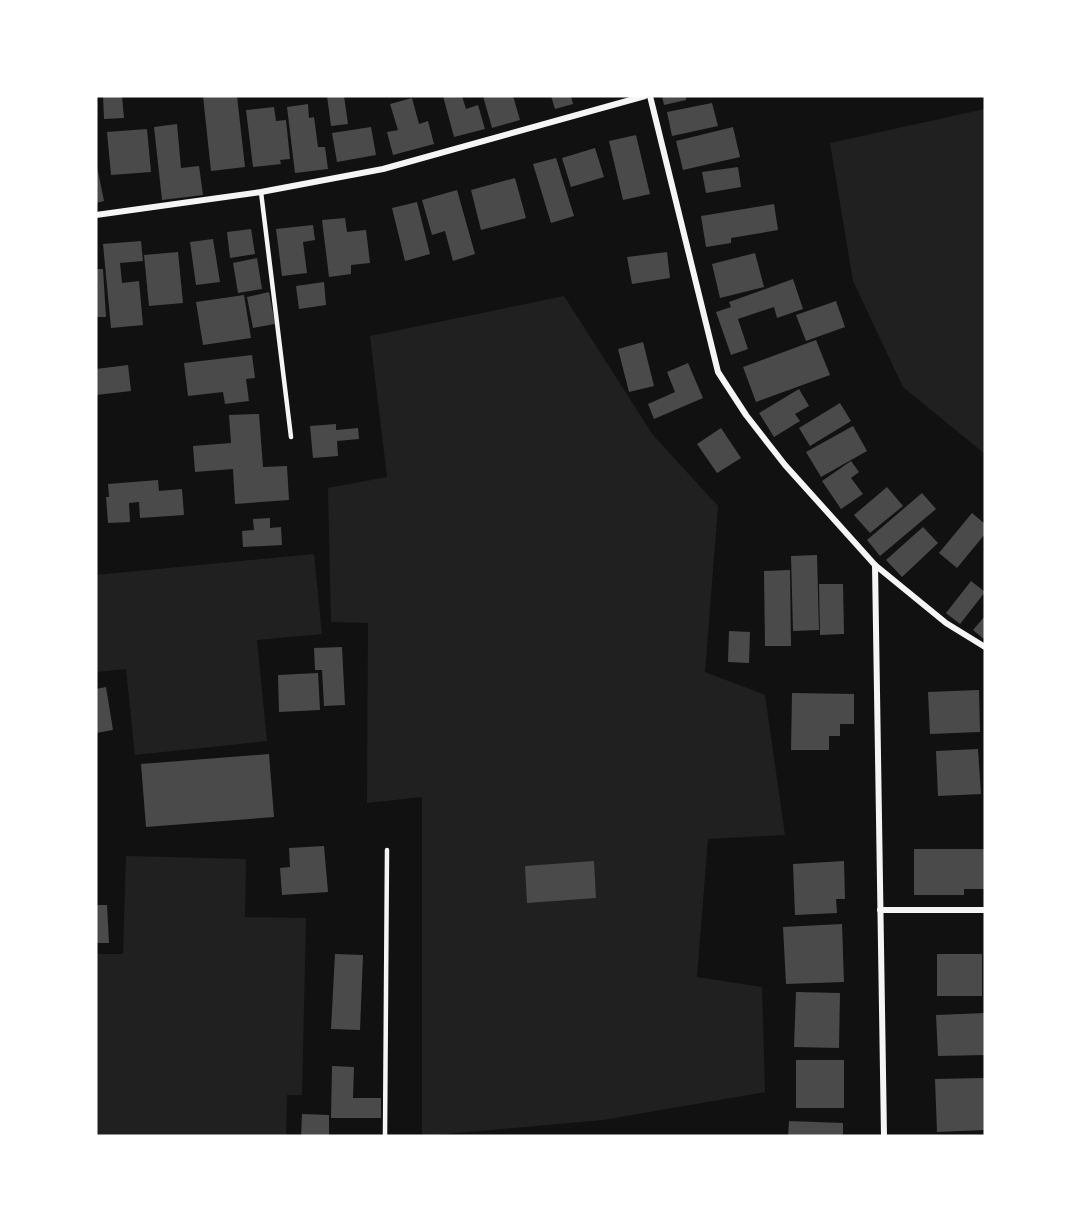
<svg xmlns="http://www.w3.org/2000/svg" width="1081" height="1232" font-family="'Nunito Sans',sans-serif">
<rect width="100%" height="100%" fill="#111"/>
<g fill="#202020">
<path d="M985,109V454L903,387L853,281L830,143Z"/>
<path d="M564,296L653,435L718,506L705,672L765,695L785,835L708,839L697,977L762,987L765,1092L603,1120L422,1136V797L367,803L368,623L331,622L328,488L387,477L370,336Z"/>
<path d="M314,554L322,634L257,640L267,741L135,755L126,669L96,672V575Z"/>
<path d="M126,856L246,859L245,917L306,918L302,1095H287L286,1136H96V954H123Z"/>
</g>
<g fill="#4a4a4a">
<path d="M103,96H122L124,118L104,119Z"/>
<path d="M203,96H237L245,167L211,171Z"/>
<path d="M327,96H344L348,124L331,126Z"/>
<path d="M443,96H462L466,109L478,105L485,129L454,137Z"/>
<path d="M483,96H513L520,120L492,128Z"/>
<path d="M551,96H571L573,104L555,109Z"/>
<path d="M662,96H686V100L664,105Z"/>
<path d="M412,98L419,124L428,121L434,144L393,155L387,132L398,130L390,104Z"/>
<path d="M712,103L718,126L672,136L667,112Z"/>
<path d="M308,104L309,118L314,117L318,147H325L328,169L295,173L287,107Z"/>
<path d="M274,107L276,121L286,120L290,159L280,160L281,164L253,167L246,110Z"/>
<path d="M177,124L181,168L199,166L203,195L162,200L154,127Z"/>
<path d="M371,127L376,155L337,162L332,133Z"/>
<path d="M733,127L740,157L683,170L676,141Z"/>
<path d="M147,129L151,172L111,175L107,132Z"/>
<path d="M636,135L650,194L623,200L609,141Z"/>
<path d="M595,148L604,177L571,187L562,158Z"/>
<path d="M556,158L574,216L551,223L533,164Z"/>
<path d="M96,162L104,201L96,203Z"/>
<path d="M738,167L741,187L706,193L702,172Z"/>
<path d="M515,178L526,218L481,230L471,190Z"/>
<path d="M457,190L475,254L453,261L445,231L432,235L422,200Z"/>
<path d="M417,202L430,254L405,261L392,208Z"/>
<path d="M774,204L778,230L731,238V243L706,247L701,216Z"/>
<path d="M345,218L347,232L366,230L370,263L351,265V274L329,277L322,220Z"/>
<path d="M313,225L315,240L303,242L307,273L282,276L276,229Z"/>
<path d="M251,229L255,254L230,258L227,232Z"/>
<path d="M213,239L220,282L196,285L190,242Z"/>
<path d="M141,241L143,261L120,263L122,283L139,281L143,325L111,328L103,244Z"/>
<path d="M178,252L183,303L149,306L144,255Z"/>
<path d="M667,252L670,278L632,284L627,257Z"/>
<path d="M755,253L764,287L720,298L712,264Z"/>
<path d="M257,258L262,289L238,293L233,263Z"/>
<path d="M96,269H103L106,317H96Z"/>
<path d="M793,279L803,309L777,318L774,307L738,319L748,349L731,355L716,312L731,307L729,302Z"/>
<path d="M324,282L326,305L299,309L296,286Z"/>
<path d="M269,292L275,324L253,328L247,297Z"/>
<path d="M244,295L251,338L203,345L196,302Z"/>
<path d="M836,301L845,327L806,341L796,315Z"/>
<path d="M816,340L830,375L756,402L743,367Z"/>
<path d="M643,342L654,386L629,392L618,349Z"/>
<path d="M252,355L255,378L246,379L249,401L225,404L223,392L188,396L184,363Z"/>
<path d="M688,363L703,398L654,419L648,404L675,392L667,372Z"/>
<path d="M128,365L131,391L96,395V369Z"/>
<path d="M799,389L809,406L795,414L800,421L774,437L759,413Z"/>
<path d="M840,403L851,421L810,446L799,428Z"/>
<path d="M259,414L263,467L287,466L289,500L235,504L233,469L195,472L193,446L231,443L229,415Z"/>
<path d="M336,424V430L358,428L359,439L337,441L338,456L313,458L310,426Z"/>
<path d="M853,426L867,451L821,477L806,452Z"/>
<path d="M721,428L741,458L717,473L697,444Z"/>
<path d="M851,461L859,472L851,478L863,494L841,509L822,481Z"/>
<path d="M158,480L159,491L182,489L184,515L140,518L139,502L129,503L130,522L108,523L106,497H109L108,484Z"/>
<path d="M887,487L903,506L870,533L854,515Z"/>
<path d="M922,493L936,509L880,556L867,540Z"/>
<path d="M972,513L985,524V534L957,568L939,553Z"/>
<path d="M270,518V528L281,527L282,545L243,547L242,531L254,530L253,519Z"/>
<path d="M923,527L938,543L902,577L886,560Z"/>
<path d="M817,555L819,630L793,631L791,556Z"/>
<path d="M790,570L791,646H765L764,571Z"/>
<path d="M971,581L985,592L960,624L946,613Z"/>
<path d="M819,584H843L844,634L820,635Z"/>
<path d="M985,616V640L973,630Z"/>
<path d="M729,631L750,632L749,663L728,662Z"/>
<path d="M342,647L345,705L324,706L322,670H315L314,648Z"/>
<path d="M318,673L320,710L279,712L278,675Z"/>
<path d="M106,687L113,730L96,733V689Z"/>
<path d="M979,690L980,732L930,734L928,692Z"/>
<path d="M792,693L854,694V724H840V736H829V750H791Z"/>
<path d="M978,749L981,794L938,796L936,751Z"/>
<path d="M269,754L274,817L146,827L141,764Z"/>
<path d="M324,846L328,892L282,895L280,868L290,867L289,848Z"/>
<path d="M914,849H985V889H964V895H914Z"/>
<path d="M594,861L596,898L527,903L525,866Z"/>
<path d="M844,861L845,899H836L837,913L795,915L793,864Z"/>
<path d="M96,905H107L109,943H96Z"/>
<path d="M842,924L844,982L786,984L783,927Z"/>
<path d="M335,954L363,955L360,1030L331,1029Z"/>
<rect x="937" y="954" width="45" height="42"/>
<path d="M796,992L840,993L839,1048L794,1047Z"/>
<path d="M985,1013V1055L938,1056L936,1015Z"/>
<rect x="796" y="1060" width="48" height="48"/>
<path d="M332,1066L354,1067L353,1098H381V1118H331Z"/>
<path d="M984,1078L985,1130L937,1132L935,1079Z"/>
<path d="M302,1114L329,1115V1136H301Z"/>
<path d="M789,1121L843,1123V1136H788Z"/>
</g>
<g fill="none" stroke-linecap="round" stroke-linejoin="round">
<g stroke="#f5f5f5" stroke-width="4.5">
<path d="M261,192L291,437"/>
<path d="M385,1136L387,850"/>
</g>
<g stroke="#f5f5f5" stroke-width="6">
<path d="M650,96L718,372L746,415L785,465L875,565L946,623L985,647"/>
<path d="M96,215L261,192L383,169L645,96"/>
<path d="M875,565L884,1136"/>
<path d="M880,910H985"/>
</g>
</g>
<rect width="1081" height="1232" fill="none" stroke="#ffffff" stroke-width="195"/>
</svg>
